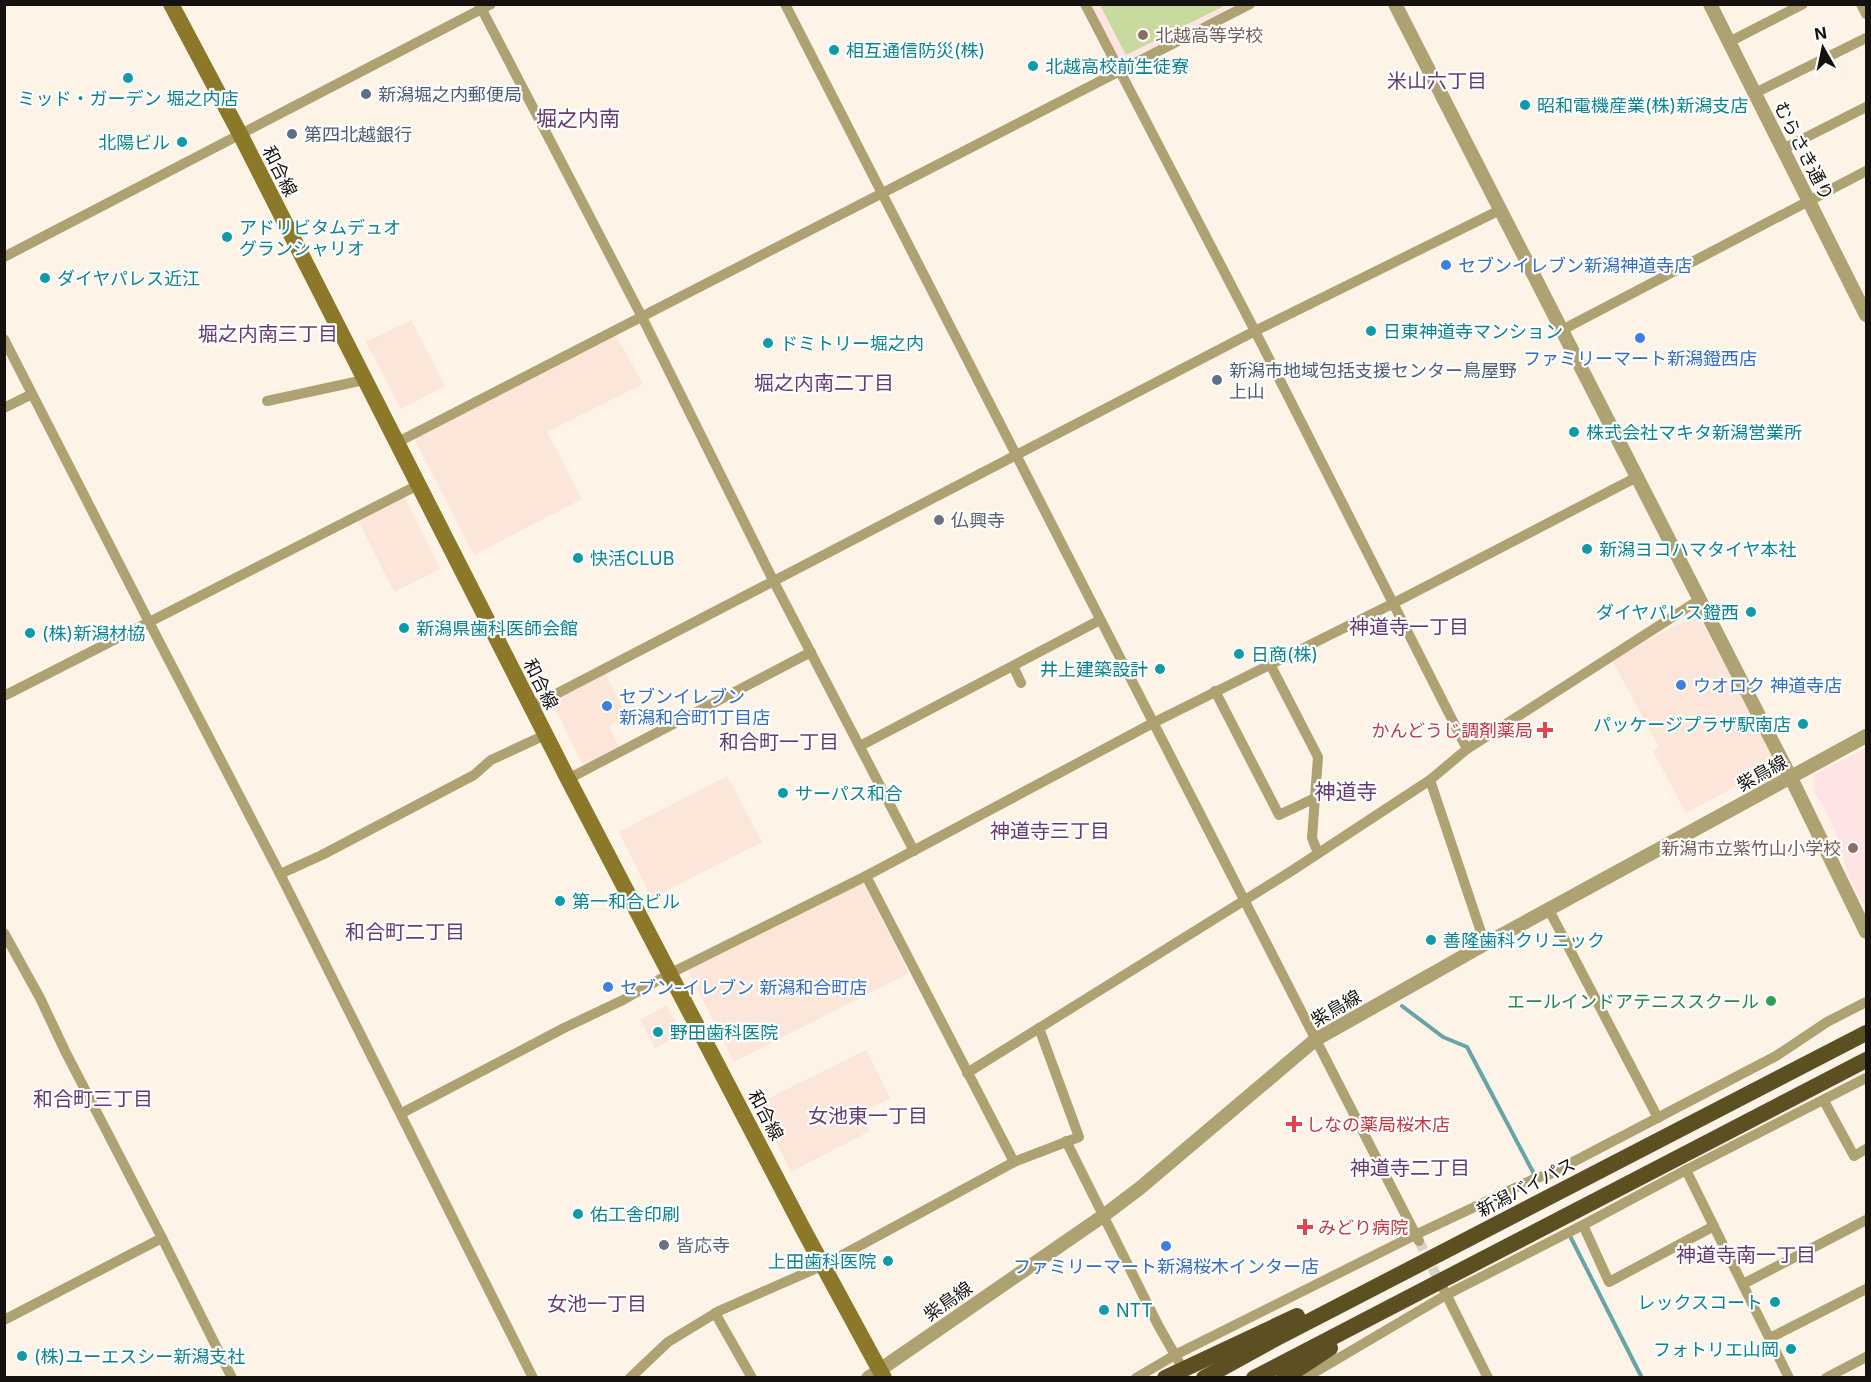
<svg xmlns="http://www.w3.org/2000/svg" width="1871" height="1382" font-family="Inter,'Noto Sans JP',sans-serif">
<rect width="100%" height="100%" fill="#fdf3e7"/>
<g fill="#fce6d9">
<path d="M411,320L445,386L401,409L366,342Z"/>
<path d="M615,334L643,384L547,432L582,499L474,555L414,438Z"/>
<path d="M404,497L440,569L394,592L358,520Z"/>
<path d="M1697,614L1778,764L1686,813L1653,751L1659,747L1612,660Z"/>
<path d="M605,673L627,716L609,726L619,747L583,765L551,700Z"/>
<path d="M727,776L762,842L652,898L619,832Z"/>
<path d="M862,882L909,973L734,1062L688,970Z"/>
<path d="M667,1006L682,1034L655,1048L640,1019Z"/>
<path d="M866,1050L890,1098L861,1113L870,1131L791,1172L757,1104Z"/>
</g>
<g fill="#ffe4e3">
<path d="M1091,5H1238L1121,66Z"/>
<path d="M1866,748V908L1849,877L1830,818L1813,790L1814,775Z"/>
</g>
<path fill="#c9da9e" d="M1100,5H1226L1126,55Z"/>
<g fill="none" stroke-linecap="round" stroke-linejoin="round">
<g stroke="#67a4a5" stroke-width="4">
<path d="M1402,1006L1443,1037L1467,1047L1533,1172"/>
<path d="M1571,1238L1642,1378"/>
</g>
<path stroke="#dad1c6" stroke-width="10" stroke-dasharray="10 5" stroke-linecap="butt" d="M1419,1241L1441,1285"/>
<g stroke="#aea172" stroke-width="10">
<path d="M479,4L641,315L773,580L914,851"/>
<path d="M785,4L1419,1241"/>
<path d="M1085,4L1255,331L1467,749"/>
<path d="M1861,4L1866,14"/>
<path d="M1729,42L1803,4"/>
<path d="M1755,93L1866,38"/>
<path d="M1783,149L1866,107"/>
<path d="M4,257L491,4"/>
<path d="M1562,330L1866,171"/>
<path d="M4,339L149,622L280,874L533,1378"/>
<path d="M267,401L364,380"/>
<path d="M4,408L32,394"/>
<path d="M398,442L1250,4"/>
<path d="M1270,664L1318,757L1312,838L1318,853"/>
<path d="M1013,666L1021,683"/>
<path d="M1215,691L1279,815L1315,798"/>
<path d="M4,696L418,485"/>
<path d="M531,707L1255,331L1500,210"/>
<path d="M860,746L1100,620"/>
<path d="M568,779L811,652"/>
<path d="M1430,780L1485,944"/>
<path d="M280,874L322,855L474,775L491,760L545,735"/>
<path d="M866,876L1014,1162"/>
<path d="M1549,910L1658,1118"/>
<path d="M4,933L40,998L65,1051L162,1238L232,1378"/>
<path d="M967,1073L1293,870L1430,780L1467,749L1699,600"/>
<path d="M1824,1101L1854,1156L1866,1149"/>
<path d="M402,1113L564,1028L623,1000L671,973L866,876L1153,723L1392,604L1637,477"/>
<path d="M1066,1141L1158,1325L1179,1362"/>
<path d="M1686,1170L1789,1378"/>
<path d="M1583,1225L1609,1282L1714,1226"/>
<path d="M1743,1284L1866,1220"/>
<path d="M1443,1288L1488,1378"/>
<path d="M715,1313L752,1378"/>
<path d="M4,1320L162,1238"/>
<path d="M1770,1338L1866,1289"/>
<path d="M630,1378L668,1342L719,1311L824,1265L1014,1162L1079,1137L1039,1028"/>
<path d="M1136,1378L1175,1355L1415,1235L1536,1178L1548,1175L1776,1056L1827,1022L1866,1002"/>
<path d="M1305,1378L1446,1295L1583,1225L1686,1170L1866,1078"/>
<path d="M1826,1378L1866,1357"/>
</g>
<g stroke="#aea172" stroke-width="14">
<path d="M1395,4L1791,778L1866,932"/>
<path d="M1710,4L1866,315"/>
<path d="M868,1378L1103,1216L1140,1188L1315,1040L1485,944L1866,736"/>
</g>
<path stroke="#8b7829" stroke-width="16" d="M171,4L240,134L568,779L802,1227L884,1378"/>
<g stroke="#5c5022" stroke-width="16">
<path d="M1165,1378L1297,1316"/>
<path d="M1204,1378L1275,1339L1866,1033"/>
<path d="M1254,1378L1866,1060"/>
<path d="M1284,1378L1330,1348"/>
</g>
</g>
<g fill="#8d6e63" stroke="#fff" stroke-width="2">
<circle cx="1143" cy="35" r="6"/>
<circle cx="1853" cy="848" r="6"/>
</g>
<g fill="#0f9aa8" stroke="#fff" stroke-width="2">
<circle cx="834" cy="50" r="6"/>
<circle cx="1033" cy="66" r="6"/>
<circle cx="128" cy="78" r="6"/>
<circle cx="1525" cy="105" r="6"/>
<circle cx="182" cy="142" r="6"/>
<circle cx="227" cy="237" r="6"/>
<circle cx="45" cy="278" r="6"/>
<circle cx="1371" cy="331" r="6"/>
<circle cx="768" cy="343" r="6"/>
<circle cx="1574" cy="432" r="6"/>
<circle cx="1587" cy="549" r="6"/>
<circle cx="578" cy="558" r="6"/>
<circle cx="1751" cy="612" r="6"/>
<circle cx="404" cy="628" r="6"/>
<circle cx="30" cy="633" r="6"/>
<circle cx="1239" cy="654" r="6"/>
<circle cx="1160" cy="669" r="6"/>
<circle cx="1803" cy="724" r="6"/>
<circle cx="783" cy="793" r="6"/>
<circle cx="560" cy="901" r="6"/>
<circle cx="1431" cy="940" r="6"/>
<circle cx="658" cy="1032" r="6"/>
<circle cx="578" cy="1214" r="6"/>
<circle cx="888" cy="1261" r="6"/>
<circle cx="1775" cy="1302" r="6"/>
<circle cx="1104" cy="1310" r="6"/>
<circle cx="1791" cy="1349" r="6"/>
<circle cx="22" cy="1356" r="6"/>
</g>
<g fill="#5c6f8a" stroke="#fff" stroke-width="2">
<circle cx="366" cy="94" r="6"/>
<circle cx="292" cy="134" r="6"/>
<circle cx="1217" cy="380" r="6"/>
</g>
<g fill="#3f7fe0" stroke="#fff" stroke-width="2">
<circle cx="1446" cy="265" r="6"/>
<circle cx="1640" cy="338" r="6"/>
<circle cx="1681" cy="685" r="6"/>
<circle cx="607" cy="706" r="6"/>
<circle cx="608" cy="987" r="6"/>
<circle cx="1166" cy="1246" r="6"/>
</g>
<g fill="#6b7280" stroke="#fff" stroke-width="2">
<circle cx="939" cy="520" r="6"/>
<circle cx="664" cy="1245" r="6"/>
</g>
<g fill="#e0444e" stroke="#fff" stroke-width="2">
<path d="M1542 721h6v6h6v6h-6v6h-6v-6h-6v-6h6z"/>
<path d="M1291 1115h6v6h6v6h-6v6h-6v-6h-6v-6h6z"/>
<path d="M1302 1218h6v6h6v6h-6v6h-6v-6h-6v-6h6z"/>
</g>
<circle fill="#2e9e5b" stroke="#fff" stroke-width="2" cx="1771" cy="1001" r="6"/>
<g text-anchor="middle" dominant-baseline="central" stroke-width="4.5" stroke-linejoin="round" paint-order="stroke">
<g font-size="18" fill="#785e54" stroke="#fff" text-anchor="start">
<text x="1155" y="35">北越高等学校</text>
<text x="1841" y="848" text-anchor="end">新潟市立紫竹山小学校</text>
</g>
<g font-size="18" fill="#0d838f" stroke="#fff" text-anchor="start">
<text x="846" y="50">相互通信防災(株)</text>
<text x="1045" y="66">北越高校前生徒寮</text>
<text x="128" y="98" text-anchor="middle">ミッド・ガーデン 堀之内店</text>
<text x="1537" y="105">昭和電機産業(株)新潟支店</text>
<text x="170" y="142" text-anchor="end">北陽ビル</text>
<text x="239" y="227">アドリビタムデュオ<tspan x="239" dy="21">グランシャリオ</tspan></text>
<text x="57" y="278">ダイヤパレス近江</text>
<text x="1383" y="331">日東神道寺マンション</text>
<text x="780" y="343">ドミトリー堀之内</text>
<text x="1586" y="432">株式会社マキタ新潟営業所</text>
<text x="1599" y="549">新潟ヨコハマタイヤ本社</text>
<text x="590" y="558">快活CLUB</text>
<text x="1739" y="612" text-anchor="end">ダイヤパレス鐙西</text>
<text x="416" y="628">新潟県歯科医師会館</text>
<text x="42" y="633">(株)新潟材協</text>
<text x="1251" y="654">日商(株)</text>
<text x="1148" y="669" text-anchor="end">井上建築設計</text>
<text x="1791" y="724" text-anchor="end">パッケージプラザ駅南店</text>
<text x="795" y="793">サーパス和合</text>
<text x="572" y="901">第一和合ビル</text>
<text x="1443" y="940">善隆歯科クリニック</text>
<text x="670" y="1032">野田歯科医院</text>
<text x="590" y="1214">佑工舎印刷</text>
<text x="876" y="1261" text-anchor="end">上田歯科医院</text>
<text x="1763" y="1302" text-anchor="end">レックスコート</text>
<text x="1116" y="1310">NTT</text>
<text x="1779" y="1349" text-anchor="end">フォトリエ山岡</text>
<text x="34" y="1356">(株)ユーエスシー新潟支社</text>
</g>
<g font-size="18" fill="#4e5e75" stroke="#fff" text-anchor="start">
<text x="378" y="94">新潟堀之内郵便局</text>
<text x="304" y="134">第四北越銀行</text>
<text x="1229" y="370">新潟市地域包括支援センター鳥屋野<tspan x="1229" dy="21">上山</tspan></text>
</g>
<g font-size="18" fill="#15110e" stroke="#fff">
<text transform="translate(1804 151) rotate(63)">むらさき通り</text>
<text transform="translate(280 171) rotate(63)">和合線</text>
<text transform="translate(541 684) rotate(63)">和合線</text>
<text transform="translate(1762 773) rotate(-29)">紫鳥線</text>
<text transform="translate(1336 1008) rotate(-30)">紫鳥線</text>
<text transform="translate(766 1115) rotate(62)">和合線</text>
<text transform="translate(1526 1187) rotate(-27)">新潟バイパス</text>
<text transform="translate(948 1301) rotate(-35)">紫鳥線</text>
</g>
<g font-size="18" fill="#366cbe" stroke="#fff" text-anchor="start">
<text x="1458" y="265">セブンイレブン新潟神道寺店</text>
<text x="1640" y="358" text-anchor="middle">ファミリーマート新潟鐙西店</text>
<text x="1693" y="685">ウオロク 神道寺店</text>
<text x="619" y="696">セブンイレブン<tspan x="619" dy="21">新潟和合町1丁目店</tspan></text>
<text x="620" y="987">セブン-イレブン 新潟和合町店</text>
<text x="1166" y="1266" text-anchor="middle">ファミリーマート新潟桜木インター店</text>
</g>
<g font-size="18" fill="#5b616d" stroke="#fff" text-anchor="start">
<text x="951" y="520">仏興寺</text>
<text x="676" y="1245">皆応寺</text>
</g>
<g font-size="18" fill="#be3a42" stroke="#fff" text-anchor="start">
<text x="1533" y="730" text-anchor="end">かんどうじ調剤薬局</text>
<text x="1306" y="1124">しなの薬局桜木店</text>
<text x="1318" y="1227">みどり病院</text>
</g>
<g font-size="18" fill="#27864d" stroke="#fff" text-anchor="end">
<text x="1759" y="1001">エールインドアテニススクール</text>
</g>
<g font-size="20" fill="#643c73" stroke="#fff">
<text x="1437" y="81">米山六丁目</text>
<text x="268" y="334">堀之内南三丁目</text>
<text x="824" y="383">堀之内南二丁目</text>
<text x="1409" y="627">神道寺一丁目</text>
<text x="779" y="742">和合町一丁目</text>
<text x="1050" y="831">神道寺三丁目</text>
<text x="405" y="932">和合町二丁目</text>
<text x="93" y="1099">和合町三丁目</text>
<text x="868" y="1116">女池東一丁目</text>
<text x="1410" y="1168">神道寺二丁目</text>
<text x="1746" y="1255">神道寺南一丁目</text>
<text x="597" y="1304">女池一丁目</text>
</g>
<g font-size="21" fill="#643c73" stroke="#fff">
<text x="578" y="118">堀之内南</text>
<text x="1346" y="791">神道寺</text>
</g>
</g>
<rect width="1871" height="1382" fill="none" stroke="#15110e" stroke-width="12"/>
<g transform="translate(1823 48) rotate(351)" stroke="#ffffff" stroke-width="4.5" paint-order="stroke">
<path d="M0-4.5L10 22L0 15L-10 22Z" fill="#15110e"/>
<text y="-9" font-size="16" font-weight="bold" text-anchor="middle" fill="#15110e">N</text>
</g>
</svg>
